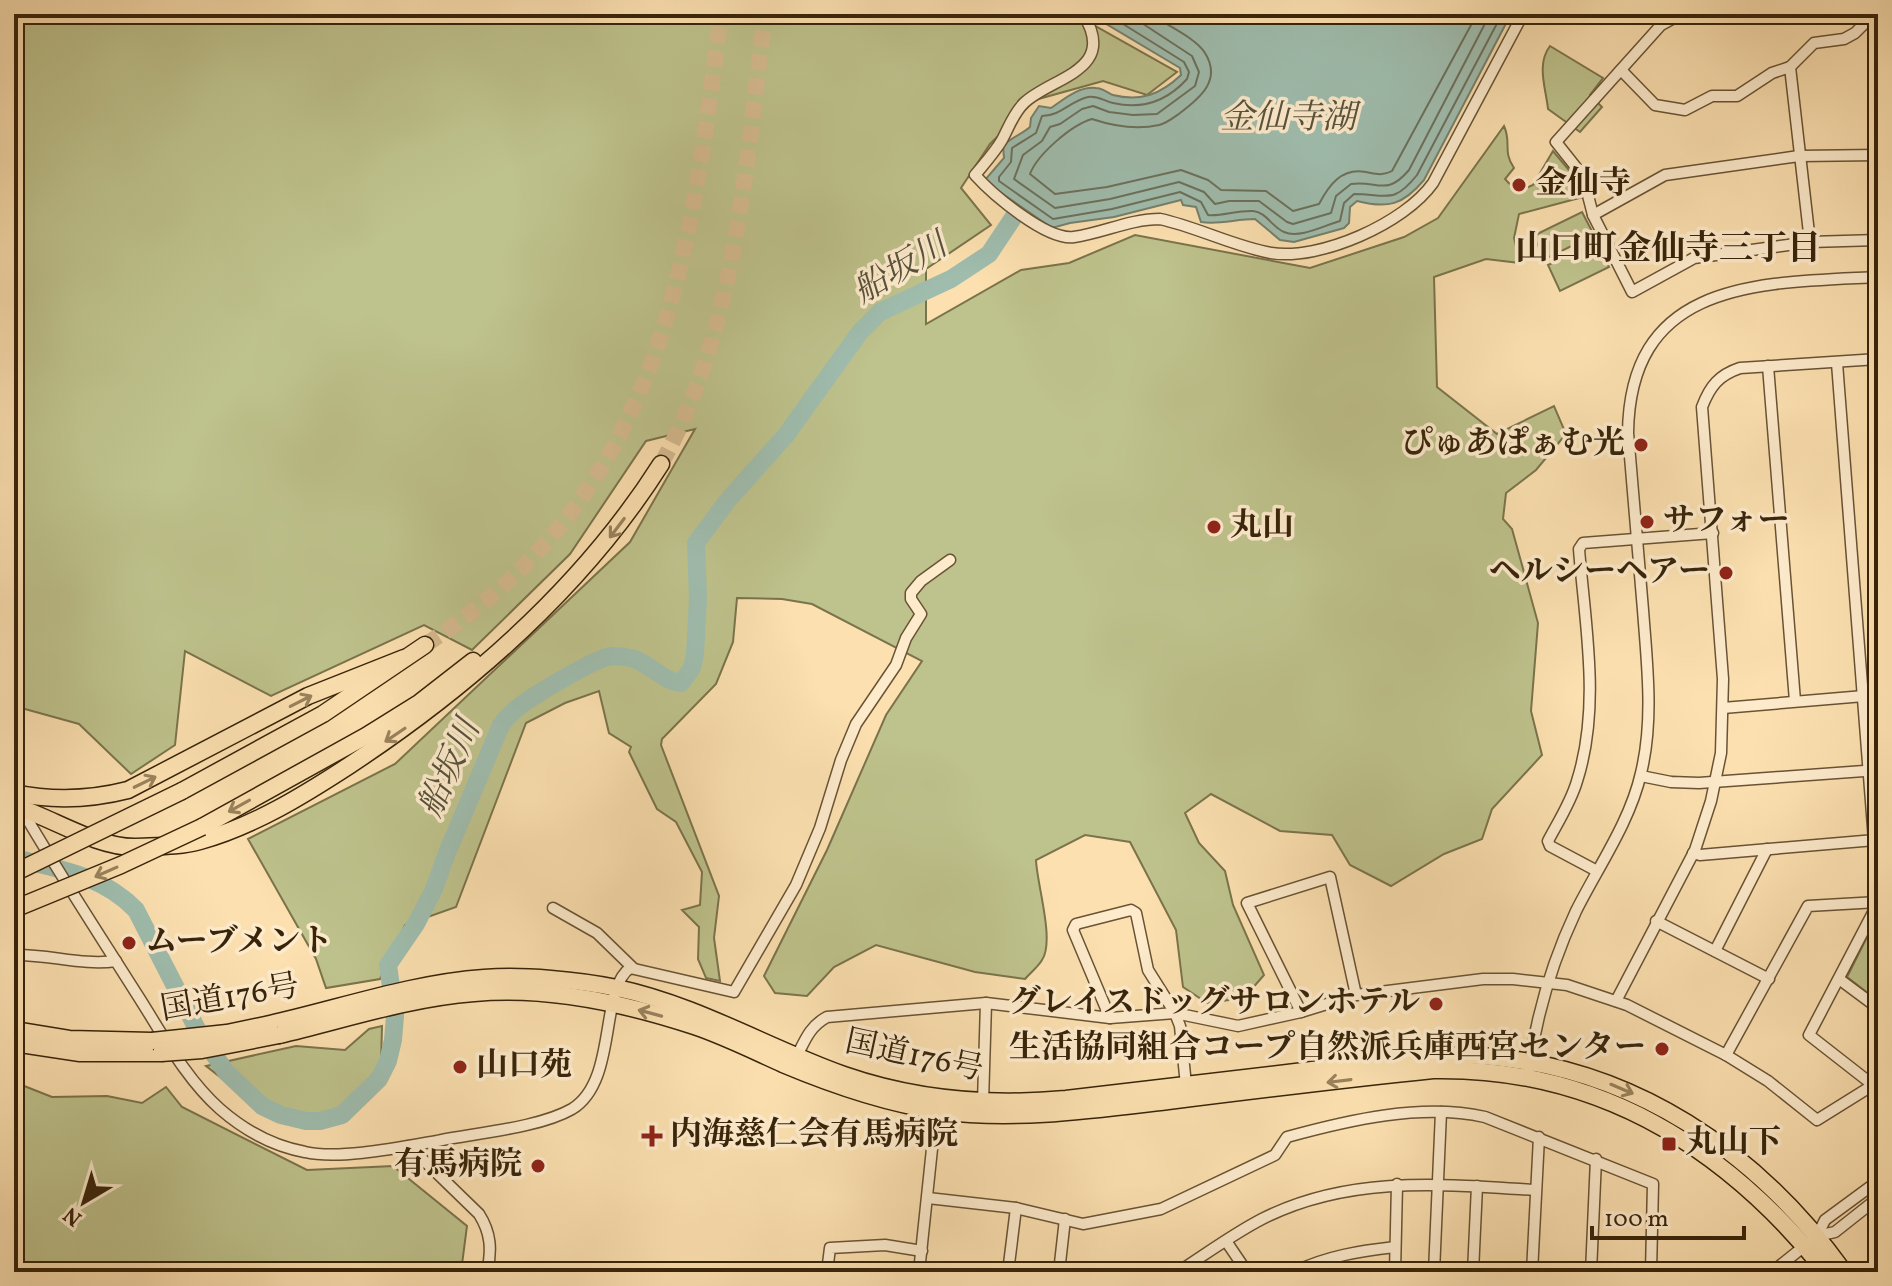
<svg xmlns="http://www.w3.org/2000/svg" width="1892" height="1286" font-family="Vollkorn,'Noto Serif JP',serif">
<rect width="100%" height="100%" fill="#fce0b0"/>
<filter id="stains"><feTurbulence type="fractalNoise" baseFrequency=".0025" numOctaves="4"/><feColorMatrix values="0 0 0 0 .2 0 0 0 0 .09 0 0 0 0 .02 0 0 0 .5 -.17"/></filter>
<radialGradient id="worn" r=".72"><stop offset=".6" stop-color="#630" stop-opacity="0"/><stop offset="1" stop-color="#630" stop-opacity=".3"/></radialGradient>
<g fill="#bec28c" stroke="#7b734b" stroke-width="2">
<path d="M14,14H1090L1092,24L1177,72L1147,95L1103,81L1035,100L990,144L961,188L991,225L926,269V324L1021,270L1069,263L1135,235L1310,268L1404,237L1438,218L1504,126C1512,144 1502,150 1514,168L1505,179L1517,192L1533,185L1553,151L1574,176L1583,197L1519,214L1514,238L1520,263L1486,259L1434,277L1437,387L1497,434L1554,406L1566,434L1536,470L1506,493L1503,519L1512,529L1538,623L1531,711L1542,755L1492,809L1482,839L1444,854L1391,886L1350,865L1332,835L1280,831L1211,794L1185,813L1199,843L1225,871L1233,905L1264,975L1244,998L1207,1003L1183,987L1176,930L1130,842L1085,835L1036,860C1037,885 1055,941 1042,960C1038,967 1030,973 1025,979L975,972L876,945L834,967L807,996L775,993L764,976L827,850L886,715L922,661L812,604L782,599L737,598L733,642L716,684L662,739L661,745L719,896L714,938L720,981L706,978L698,959L699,927L682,910L700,905L702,872L676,822L657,809L629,752L631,747L609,733L599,691L565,703L526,723L456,907L405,925L380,979L326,988L316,959L248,839L395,764L630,542L695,429L646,441L570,554L472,650L424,625L271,696L185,651L175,745L131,774L79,724L14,706Z"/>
<path d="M1550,46L1603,78L1590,95L1602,107L1580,132L1548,109C1546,89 1536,64 1550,46Z"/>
<path d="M1582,212L1594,235L1545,259L1533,236Z"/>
<path d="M1597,242L1609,267L1560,291L1548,265Z"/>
<path d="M1878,915V1001L1847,977Z"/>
<path d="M382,1026L381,1065L351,1104L313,1117L260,1108L206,1066L296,1046L345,1050L369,1029Z"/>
<path d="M14,1082L52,1097L107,1096L142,1103L166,1087L182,1107L307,1170L393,1166L467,1226L461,1272H14Z"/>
</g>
<path fill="#9fbdae" stroke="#76806c" stroke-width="2" d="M1096,14H1511L1424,180C1403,205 1388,209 1357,201L1350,207L1349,223L1344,228L1294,242L1280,240L1255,219C1236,219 1219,225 1201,222L1196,207L1183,205L1181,200L1114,217L1070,223L1052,228L984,181L1004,158L1003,146C1011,137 1021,135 1030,127L1031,118L1039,106L1051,108C1064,99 1079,86 1096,88C1102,88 1108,93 1113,95C1141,102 1161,94 1181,75L1180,68L1098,19Z"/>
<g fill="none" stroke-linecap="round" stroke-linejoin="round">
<g stroke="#6c705c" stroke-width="2">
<path d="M1107,14L1184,62L1189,72L1187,79C1167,101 1143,110 1113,103C1103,101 1098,95 1088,97C1070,101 1061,116 1042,116L1036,133L1012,148L1011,162L999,177V181L1053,219L1112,209L1180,192L1201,202L1208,215C1219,217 1238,210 1253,211C1266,212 1272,227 1284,232C1300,239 1325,225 1340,221L1344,203L1354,194C1387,194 1393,205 1417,175L1502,14"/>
<path d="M1128,14L1192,56L1199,72L1195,86L1157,114L1133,115L1109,112L1093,106L1082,109L1060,124L1050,127L1042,141L1023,155L1014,179L1055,208L1110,199L1179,182L1204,192L1215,204L1229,201H1259L1287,222L1293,224L1331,213L1336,196L1351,184C1378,180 1386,197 1409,170L1490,14"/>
<path d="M1150,14C1165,24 1196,38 1205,53C1222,80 1200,98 1180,113C1173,118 1167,123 1159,125C1136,130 1113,126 1092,119C1071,125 1037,155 1030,174L1055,194L1107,187L1181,170L1208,180L1221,190L1266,191L1293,211L1319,204C1329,185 1342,167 1366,172C1376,174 1383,176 1392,171L1477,14"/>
</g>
<path stroke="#9fbdae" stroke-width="18" d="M14,858C59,869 103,875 136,910L198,1031L226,1072L262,1106L281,1115L306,1121H320L342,1115L379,1079L388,1061L393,1040L395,1016L388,965L416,924L434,889L447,853L501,725C505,720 509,715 514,711C526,699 597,657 612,656C618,656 626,657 631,658C650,663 662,681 681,683L692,668L695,654L698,598L696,543L728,500L786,435L860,332L880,312L951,279L989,254L1015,215"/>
<g stroke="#d5ba8f" stroke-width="16" stroke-dasharray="16 8" stroke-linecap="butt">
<path d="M661,464C737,328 745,166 765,14"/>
<path d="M425,645C662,492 688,270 721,14"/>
</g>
<g stroke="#695334" stroke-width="13">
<g id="minor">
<path d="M1083,14C1119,71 1051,77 1024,103C1013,114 1009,127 1002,140C995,152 984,164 975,175C992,194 1047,241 1074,237C1103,233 1130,219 1160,219C1197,227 1233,246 1271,253C1320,261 1405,223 1433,183L1523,14"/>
<path d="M1790,67L1810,242"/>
<path d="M1621,70L1655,105L1685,110L1712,96H1737L1772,73L1790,67L1814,43L1844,39L1855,33L1874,14"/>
<path d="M1878,155L1799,156L1665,175L1593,215L1632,292L1694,258L1810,242L1878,240"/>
<path d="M1593,215L1583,176L1556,142L1661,25L1681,14"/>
<path d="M1837,363L1878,892"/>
<path d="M1768,366L1795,701"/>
<path d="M1723,708L1864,696"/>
<path d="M1641,776L1671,782L1699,783L1878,770"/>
<path d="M16,811L29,822C64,881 102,939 138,996C163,1035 185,1078 220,1109C244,1130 273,1146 305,1152C339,1160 402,1147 437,1141C475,1133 539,1128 572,1109C618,1081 599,990 630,968L734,992L796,885L820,828L841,760L856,724L896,665L906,638L921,614L911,599V593L921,581L950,560"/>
<path d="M1693,853L1700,855L1875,840"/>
<path d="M1597,871L1550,846L1548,841C1558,822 1571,802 1577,781C1601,706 1585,625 1579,549L1583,543L1713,533"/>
<path d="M553,908L597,933L633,968"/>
<path d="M1656,921L1769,979"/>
<path d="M1715,951L1767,849"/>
<path d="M14,955C49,954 82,966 116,961"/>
<path d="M1839,979L1878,1008"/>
<path d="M1616,1001L1695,850L1711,801L1721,753L1723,679L1702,407C1710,386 1719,375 1740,368L1878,359"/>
<path d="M1301,1012L1247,903L1330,877L1356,995"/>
<path d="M1110,1018L1073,930L1076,924L1131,910L1136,913L1148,970L1175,1013L1180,1026L1186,1085"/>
<path d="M1726,1055L1808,906L1878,902"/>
<path d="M797,1056C805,1040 810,1026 827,1017L986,1003L1110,1018L1175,1013L1238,1026L1301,1012L1356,995L1483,979H1513L1567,985L1627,1005L1726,1055L1768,1081L1817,1120L1878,1082"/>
<path d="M1529,1068C1537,1013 1552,962 1576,911C1598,867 1630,822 1641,773C1654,720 1647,664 1643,610C1638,551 1633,492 1628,433C1630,279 1761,283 1878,277"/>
<path d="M1873,1085L1809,1035L1878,903"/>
<path d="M983,1102L986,1003"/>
<path d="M409,1146L479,1214C491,1233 492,1250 487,1272"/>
<path d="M928,1198L1016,1208L1083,1224L1161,1209L1275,1155L1287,1137C1349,1120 1421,1103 1485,1117L1653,1184L1651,1272"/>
<path d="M1817,1236L1825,1220L1878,1181"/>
<path d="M1226,1241L1247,1272"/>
<path d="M827,1272L830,1248L885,1245L922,1251"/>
<path d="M919,1272L936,1111"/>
<path d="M1008,1272L1016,1208"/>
<path d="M1059,1272L1065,1219"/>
<path d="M1178,1272C1206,1254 1233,1234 1262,1219C1348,1175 1442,1184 1534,1190"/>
<path d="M1294,1272C1327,1256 1360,1251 1395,1247"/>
<path d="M1395,1272L1397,1184"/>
<path d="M1434,1272L1441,1112"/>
<path d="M1473,1272L1477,1186"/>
<path d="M1532,1272L1539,1137"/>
<path d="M1591,1272L1596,1159"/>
<path d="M1772,1272L1817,1236L1835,1232L1878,1198"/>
</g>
</g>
<g stroke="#38240a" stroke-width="19">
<g id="highway">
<path d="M182,791L323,714L425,645"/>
<path d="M14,793C53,801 89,800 128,790L308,696L404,658"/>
<path d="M14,806C51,817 95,847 134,847C154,846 180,847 200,841C254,826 304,795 350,765C471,685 583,587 661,464"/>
<path d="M202,827L366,736L419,703L473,661"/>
<path d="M270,1024C341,1008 412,983 484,978C524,975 578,980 617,988C697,1005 768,1048 844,1075C916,1100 990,1106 1066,1099C1148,1090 1230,1080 1312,1070C1364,1063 1430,1053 1482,1056C1633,1067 1757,1151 1844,1272"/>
<path d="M14,1030L69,1039L152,1041"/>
<path d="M279,1035C343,1020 408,998 474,993C548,986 624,1003 694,1026C724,1036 754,1051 783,1064C833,1085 885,1103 939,1111C1015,1121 1092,1110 1168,1101C1256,1090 1344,1079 1433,1070C1597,1067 1726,1147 1826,1272"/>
<path d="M14,1043L80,1053H161"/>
</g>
</g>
<use href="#minor" stroke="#fdebcc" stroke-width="10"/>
<use href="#highway" stroke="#fce0b0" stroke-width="16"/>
<g stroke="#38240a" stroke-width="19" stroke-linecap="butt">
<g id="highway-bridge">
<path d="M14,873L182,791"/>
<path d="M14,909L121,865L202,827"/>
<path d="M152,1041L227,1033L270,1024"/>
<path d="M161,1053L202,1050L279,1035"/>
</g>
</g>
<use href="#highway-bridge" stroke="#fce0b0" stroke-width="16"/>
</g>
<defs><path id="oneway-shaft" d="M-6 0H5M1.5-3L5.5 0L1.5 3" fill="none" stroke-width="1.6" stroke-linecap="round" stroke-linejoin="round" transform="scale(2)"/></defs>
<g stroke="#9a825d">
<use href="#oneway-shaft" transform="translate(617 528) rotate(127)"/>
<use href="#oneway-shaft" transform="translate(301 701) rotate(-27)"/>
<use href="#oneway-shaft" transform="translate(395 735) rotate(146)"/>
<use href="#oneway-shaft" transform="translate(145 782) rotate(-26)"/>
<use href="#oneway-shaft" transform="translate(239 806) rotate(151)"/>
<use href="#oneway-shaft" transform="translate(106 872) rotate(156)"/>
<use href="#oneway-shaft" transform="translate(650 1013) rotate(-165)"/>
<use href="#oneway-shaft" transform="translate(1339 1081) rotate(173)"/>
<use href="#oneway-shaft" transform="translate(1622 1089) rotate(23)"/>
</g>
<g fill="#8f2418" stroke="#fdebcc" stroke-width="3">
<circle cx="1519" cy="185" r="8"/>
<circle cx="1641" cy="445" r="8"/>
<circle cx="1647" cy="522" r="8"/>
<circle cx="1214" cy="527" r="8"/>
<circle cx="1726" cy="573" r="8"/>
<circle cx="129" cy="943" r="8"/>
<circle cx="1436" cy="1004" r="8"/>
<circle cx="1662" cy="1049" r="8"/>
<circle cx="460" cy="1067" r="8"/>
<path d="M648 1124h8v8h8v8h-8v8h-8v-8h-8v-8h8z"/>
<rect x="1661" y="1136" width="16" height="16" rx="4"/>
<circle cx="538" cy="1166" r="8"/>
</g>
<g text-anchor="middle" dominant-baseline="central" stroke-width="7" stroke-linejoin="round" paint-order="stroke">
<g font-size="32" font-weight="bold" fill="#38240a" stroke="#fdebcc" text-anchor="start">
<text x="1535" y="185">金仙寺</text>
<text x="1625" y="445" text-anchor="end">ぴゅあぱぁむ光</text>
<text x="1663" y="522">サフォー</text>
<text x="1230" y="527">丸山</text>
<text x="1710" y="573" text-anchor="end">ヘルシーヘアー</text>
<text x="145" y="943">ムーブメント</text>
<text x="1420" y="1004" text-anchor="end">グレイスドッグサロンホテル</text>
<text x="1646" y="1049" text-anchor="end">生活協同組合コープ自然派兵庫西宮センター</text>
<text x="476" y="1067">山口苑</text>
<text x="670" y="1136">内海慈仁会有馬病院</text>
<text x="1685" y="1144">丸山下</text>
<text x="522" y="1166" text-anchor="end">有馬病院</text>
</g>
<g font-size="32" fill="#38240a" stroke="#fdebcc">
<text transform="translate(230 999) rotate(-10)">国道176号</text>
<text transform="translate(914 1057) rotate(12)">国道176号</text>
</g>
<g font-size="34" font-style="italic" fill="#57523b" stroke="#fdebcc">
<text x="1288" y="119">金仙寺湖</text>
<text transform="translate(901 270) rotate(-31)">船坂川</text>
<text transform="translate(451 769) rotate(-66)">船坂川</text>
</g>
<g font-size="34" font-weight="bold" fill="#38240a" stroke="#fdebcc">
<text x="1668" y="250">山口町金仙寺三丁目</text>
</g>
</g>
<rect width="1892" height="1286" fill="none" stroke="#fce0b0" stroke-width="48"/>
<rect x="16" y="16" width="1860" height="1254" fill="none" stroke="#38240a" stroke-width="4"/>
<rect x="24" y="24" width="1844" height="1238" fill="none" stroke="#38240a" stroke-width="2"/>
<g transform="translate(84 1202) rotate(218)" stroke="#fdebcc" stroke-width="6" paint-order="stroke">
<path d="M0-6L14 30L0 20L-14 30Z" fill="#38240a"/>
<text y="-12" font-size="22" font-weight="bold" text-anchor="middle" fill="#38240a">N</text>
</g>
<path d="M1592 1226v12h152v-12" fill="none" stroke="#38240a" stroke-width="4"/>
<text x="1604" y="1226" font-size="24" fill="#38240a" stroke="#fdebcc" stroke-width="6" paint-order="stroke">100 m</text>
<rect width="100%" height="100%" filter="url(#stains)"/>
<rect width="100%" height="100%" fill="url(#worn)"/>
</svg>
